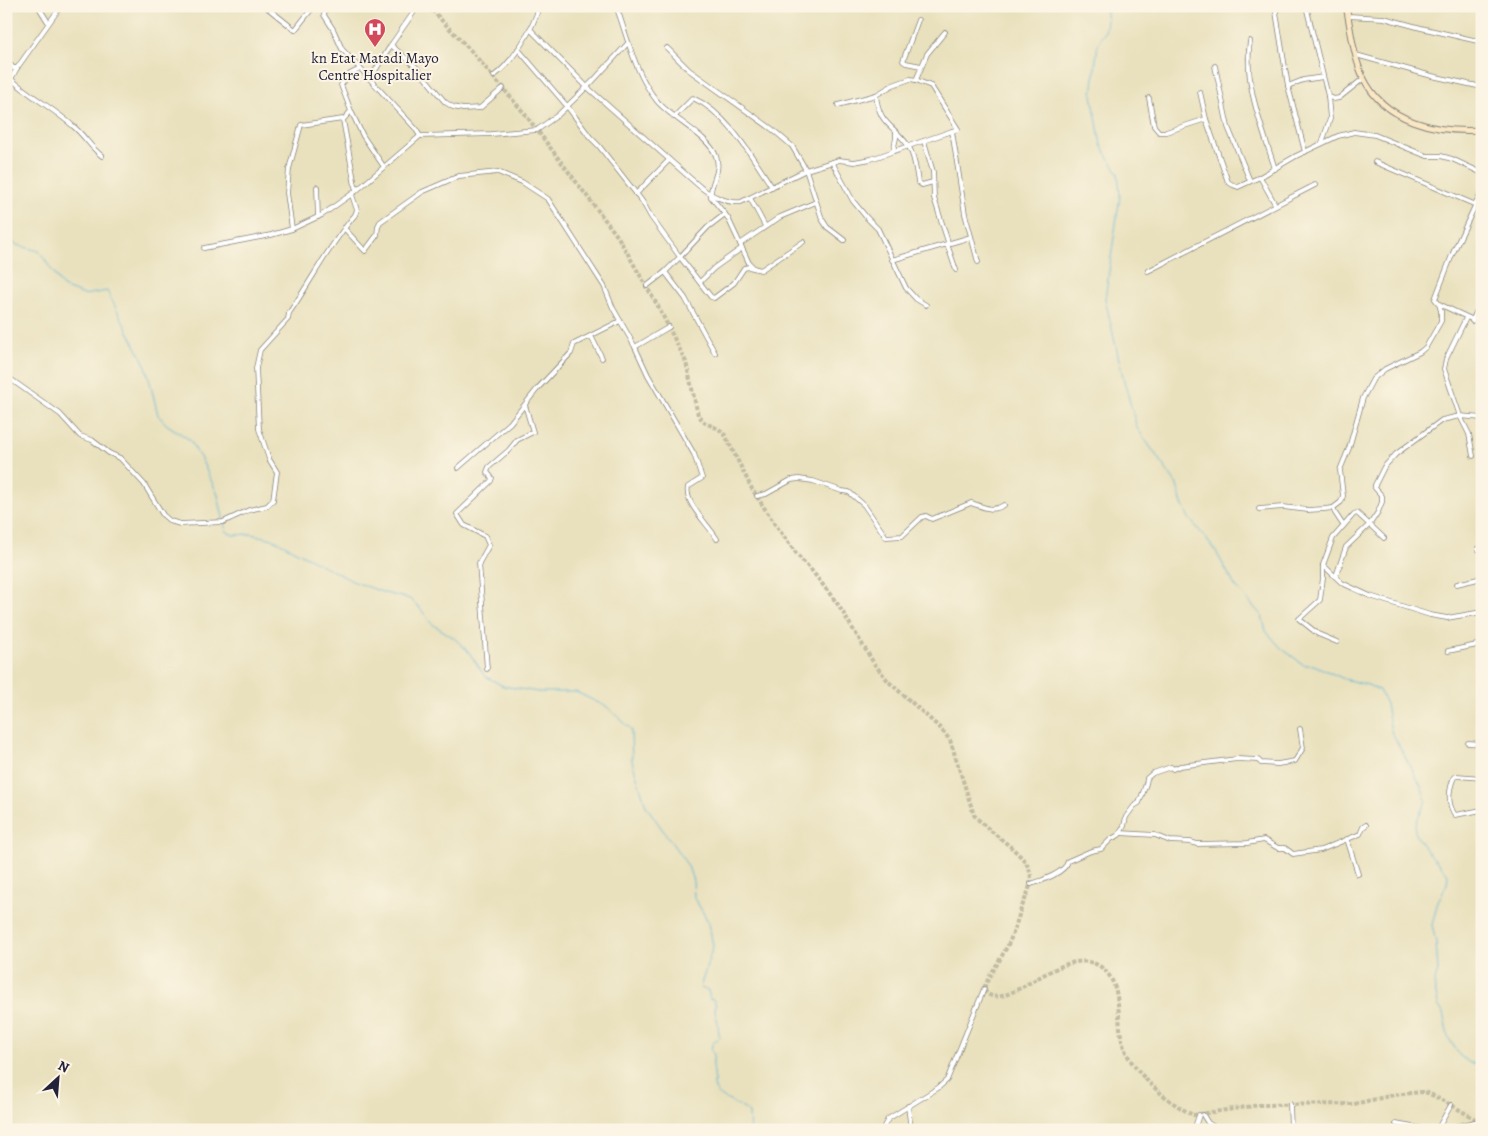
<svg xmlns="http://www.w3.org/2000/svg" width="1488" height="1136" font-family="Alegreya,serif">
<rect width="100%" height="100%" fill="#fcf5e5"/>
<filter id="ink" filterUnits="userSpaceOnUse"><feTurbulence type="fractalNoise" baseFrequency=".02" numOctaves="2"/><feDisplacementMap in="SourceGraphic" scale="10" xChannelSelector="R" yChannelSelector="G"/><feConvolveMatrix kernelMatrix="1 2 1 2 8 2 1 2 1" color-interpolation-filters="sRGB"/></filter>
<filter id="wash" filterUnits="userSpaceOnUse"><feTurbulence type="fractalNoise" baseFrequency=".0096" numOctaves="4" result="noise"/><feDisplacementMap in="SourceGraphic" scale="20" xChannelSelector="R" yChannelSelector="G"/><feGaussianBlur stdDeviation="1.12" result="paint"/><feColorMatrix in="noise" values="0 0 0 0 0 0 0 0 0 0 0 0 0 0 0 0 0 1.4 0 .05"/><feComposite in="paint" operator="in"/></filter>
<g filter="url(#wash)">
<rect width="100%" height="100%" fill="#e9e1bd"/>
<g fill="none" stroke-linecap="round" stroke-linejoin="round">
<g stroke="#5ab2d7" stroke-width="1">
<path d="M1105,6L1107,21L1105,32L1098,43L1092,95L1101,145L1118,173L1120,196L1105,299L1123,377L1137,428L1177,485L1182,504L1189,518L1214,548L1235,586L1262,616L1266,631L1281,648L1304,665H1314L1344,679L1368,685L1379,690L1386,704L1391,731L1422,788L1426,801C1423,809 1417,818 1415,826C1412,840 1440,863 1448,874L1447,884L1438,901L1432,925L1436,942L1438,971L1434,983L1438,1005L1443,1013L1448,1037L1460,1056L1470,1063H1482"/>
<path d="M6,238L17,245L39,251L63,287L84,295L107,291L146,366L158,415L166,424L190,440L202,461L218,495L226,531L233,535L251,534L273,539L352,581L385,593L410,599L420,608L431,623L454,638L468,651L485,676L503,686L538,692H576L607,707L631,729L632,761L646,806L688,866L693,881L694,897L709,923L713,946L700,988L708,990L710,1000L713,999L716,1005C713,1013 718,1017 718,1025C719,1030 718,1032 720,1037L712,1044L711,1051L714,1054C712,1062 713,1066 714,1073C715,1078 713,1084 715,1089C719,1100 740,1103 749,1113L750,1130"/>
</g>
</g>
</g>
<g filter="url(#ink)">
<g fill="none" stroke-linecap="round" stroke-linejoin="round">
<path stroke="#c1bba3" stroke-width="4" stroke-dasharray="4 2" stroke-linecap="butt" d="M428,6L472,52L524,113L618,237L659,308L686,362L698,415L705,423L719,429L725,435L752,489L774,523L799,557L812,571L837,603L875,665L889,682L940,728L950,740L974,815C989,832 1008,842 1023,859C1038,877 1028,891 1021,909C1016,924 1012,939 1004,952C998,964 990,974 985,986L984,989C1001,1021 1063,940 1101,967C1126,986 1114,1025 1125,1050C1136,1075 1169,1103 1193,1115L1260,1105L1354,1104L1394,1095L1421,1092L1428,1093L1451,1105L1482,1123"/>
<g stroke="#86827c" stroke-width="5.5">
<g id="street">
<path d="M38,6L48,22"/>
<path d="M61,6L17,68L11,79C30,96 54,109 73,126C84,135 91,148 102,156"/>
<path d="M163,6L176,9"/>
<path d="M265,6L295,30L314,6"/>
<path d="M326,6L324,15L333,29L342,49L415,128L420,136"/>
<path d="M616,6C628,38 635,74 657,101C672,119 709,136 716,156C722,173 709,183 711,197L728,218L749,263L753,267"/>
<path d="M1275,6L1288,86L1305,152"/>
<path d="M1306,6L1328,96L1334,99L1339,98L1364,78"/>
<path d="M1348,16L1384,18L1421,28L1482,42"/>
<path d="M918,20L903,61L906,63L921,66"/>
<path d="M530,29L587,87L698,185C708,194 727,204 741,202L806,170L839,160L854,162L871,159L958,129L931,86L916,80L910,79L893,85L876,95L838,105"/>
<path d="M1250,41C1243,83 1263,129 1275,169"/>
<path d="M391,45L416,67L445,102L453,107L463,109L480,108L503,88"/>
<path d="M667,48L689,70L772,129L792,146L806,170L822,219L827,227L844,240"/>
<path d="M518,49L567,106L590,137L599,146L642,201L651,217L680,257L665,272L647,286"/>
<path d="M1356,55L1432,76L1482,87"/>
<path d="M6,59L13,68H17"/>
<path d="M1215,66L1228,127L1250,181"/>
<path d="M494,76C512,63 534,28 539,6"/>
<path d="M370,79L391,45L418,6"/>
<path d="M916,80L927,54L945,32"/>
<path d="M1288,86L1303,80L1323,77"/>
<path d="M1200,92L1206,119L1228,182L1233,185L1238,187L1260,177L1296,156L1338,136L1354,132L1375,135L1419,153L1427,156H1441L1452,159L1482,173"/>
<path d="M876,95C879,126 895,125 909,147C915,157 916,171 918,182L922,185L933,182"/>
<path d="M1149,98L1154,126L1159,132H1166L1206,119"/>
<path d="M351,111L363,136L384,167"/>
<path d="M674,117L693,98C727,113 752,157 772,187"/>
<path d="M952,131L965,214L978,262"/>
<path d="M1322,143L1330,119L1328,96"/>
<path d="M893,151L896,138V133"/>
<path d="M832,162L853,201L867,218L878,229L906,288L916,299L926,305"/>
<path d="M1375,162L1476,205"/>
<path d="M1260,177L1275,204"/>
<path d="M317,187L318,217"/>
<path d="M356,191L343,120L351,111L341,85L350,74L360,69"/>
<path d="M1482,191L1452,255L1435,299L1439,304L1482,324"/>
<path d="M636,194L669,160"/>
<path d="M750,198L765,226"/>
<path d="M725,214L708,227L680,257L711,297L714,298L734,283L744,268L749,267L761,270L803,242"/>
<path d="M344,228L365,251L377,235L378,226L380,222L422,192L459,176L498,172L522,182L548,199L604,286L613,308L635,347L648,375L694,454L702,478L688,487C684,503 709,525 717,539"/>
<path d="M292,229L287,193L289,169L301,125L343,119"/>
<path d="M740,244L780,217L816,202"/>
<path d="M204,248L271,235L292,229L322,215L356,191L420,136L492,134L537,130L558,115L593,81L628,43"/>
<path d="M892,260L947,244L948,242L934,198L933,172L924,141"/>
<path d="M956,270L947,244L971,237"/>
<path d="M1148,271L1315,185"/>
<path d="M665,272L685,298L715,353"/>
<path d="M700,282L714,268L742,248"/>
<path d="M1466,318L1446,359L1444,369L1460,416L1469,434L1473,456"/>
<path d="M1472,321L1482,300"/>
<path d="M591,336L602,358"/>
<path d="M635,347L669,327"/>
<path d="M6,376L60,414L80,436L92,440L109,453L120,458L144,484L163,515L170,521L180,524L223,522L249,510L267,506L273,500L277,472L269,459L259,429L256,368L260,350L288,319L289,313C312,280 329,245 355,215L357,210L352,195"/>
<path d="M458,468L510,423L538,388L571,353L574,344L620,321"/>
<path d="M757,496L766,494L791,480L799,479L813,481L842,491L849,492L864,505L886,537L902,536L922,517L926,516L932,519L971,503C982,506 992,513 1004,505"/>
<path d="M1333,508L1335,513L1343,525"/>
<path d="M1259,509L1283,507L1308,510L1324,509L1333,508L1341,502L1343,496L1340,470L1349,448L1363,398L1373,379L1385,369L1420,352L1426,347L1441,321V311L1439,304"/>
<path d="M1478,549L1482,547"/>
<path d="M1323,565L1342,583L1370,596L1430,615L1447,618L1482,612"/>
<path d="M1336,576L1346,547L1370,524L1378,512L1382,502V496L1375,488V485L1384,467L1396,454L1442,420L1460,416L1482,418"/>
<path d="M1457,584L1482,578"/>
<path d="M1337,642L1318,634L1299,619L1320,600L1323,578V565L1333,538L1354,514L1357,513L1384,538"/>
<path d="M1448,651L1482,644"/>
<path d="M487,669L479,563L489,545L485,536L464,525L457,514L491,481L492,478L487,472L489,467L509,450L517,440L533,432L525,405"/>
<path d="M1468,743L1482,744"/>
<path d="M1482,778L1457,776L1454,777C1449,789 1447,804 1455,815L1482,810"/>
<path d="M1120,833L1155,835L1170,841L1190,842L1197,844L1247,843L1264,840L1278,848H1285L1293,854L1321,850L1360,834L1363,827L1366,825"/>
<path d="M1347,839L1358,874"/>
<path d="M1031,884C1042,881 1066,872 1068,861L1091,851L1101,849L1111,839L1119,835L1124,826L1126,817L1134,806L1139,803C1141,798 1147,782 1147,778L1153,773L1171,767L1173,769L1180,766L1237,759L1258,760L1261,763L1278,764L1295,761L1303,748L1300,729"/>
<path d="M1290,1104L1291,1130"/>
<path d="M908,1106L911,1130"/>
<path d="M1203,1115L1208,1123L1219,1130"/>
<path d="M1396,1124L1429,1130"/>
<path d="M882,1130L888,1119L938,1088L947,1080L984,989"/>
<path d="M1194,1130L1199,1115"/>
<path d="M1437,1130L1451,1105"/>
<path d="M1441,1130L1479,1121"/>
</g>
</g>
<g stroke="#86827c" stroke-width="7">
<path id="secondary" d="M1346,6C1351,30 1353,55 1363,77C1384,122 1437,133 1482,130"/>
</g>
<use href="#street" stroke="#fff" stroke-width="4"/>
<use href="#secondary" stroke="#fae7c3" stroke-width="5"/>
</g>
</g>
<defs>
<g id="hospital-pin" transform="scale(1.125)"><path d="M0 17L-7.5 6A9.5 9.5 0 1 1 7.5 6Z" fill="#d1495b" stroke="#fcf5e5"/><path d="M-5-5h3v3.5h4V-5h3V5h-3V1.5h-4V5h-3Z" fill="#fff"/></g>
</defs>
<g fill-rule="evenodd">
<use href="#hospital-pin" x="375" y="29"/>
</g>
<g text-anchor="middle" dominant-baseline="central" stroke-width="4" stroke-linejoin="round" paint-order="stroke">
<g font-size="15" fill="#22223b" stroke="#fcf5e5">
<text x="375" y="58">kn Etat Matadi Mayo<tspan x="375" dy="17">Centre Hospitalier</tspan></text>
</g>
</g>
<rect width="1488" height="1136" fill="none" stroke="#fcf5e5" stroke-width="25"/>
<g transform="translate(58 1078) rotate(26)" stroke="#fcf5e5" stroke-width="4" paint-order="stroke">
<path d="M0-4L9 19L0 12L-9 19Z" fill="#22223b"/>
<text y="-8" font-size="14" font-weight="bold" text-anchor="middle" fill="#22223b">N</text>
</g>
</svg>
